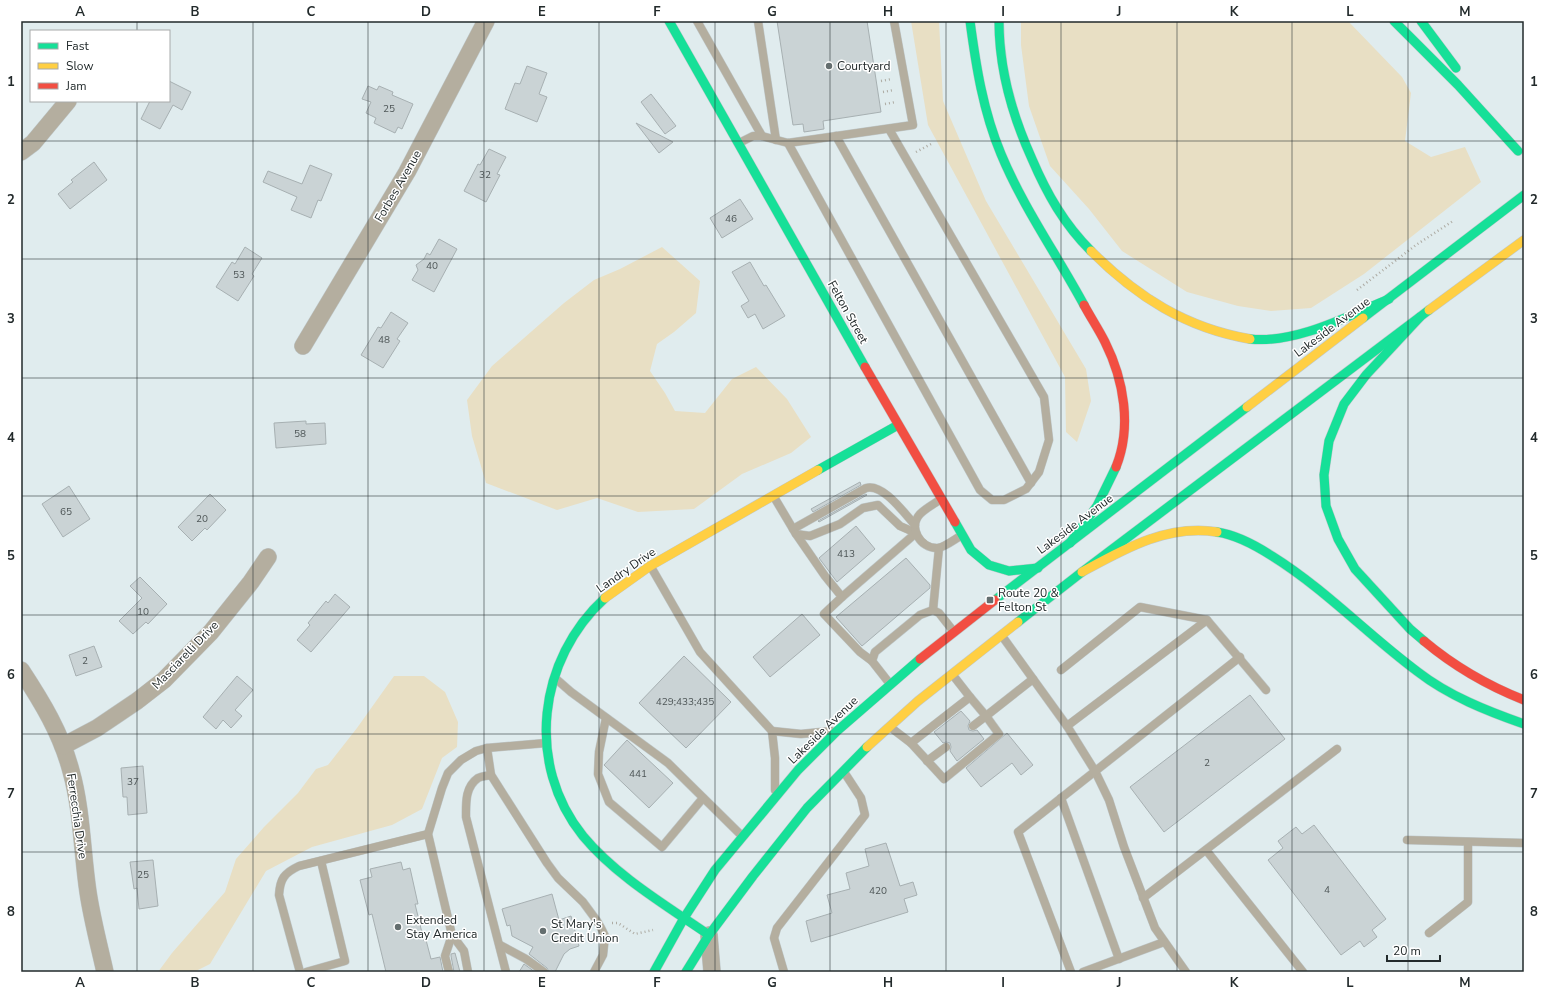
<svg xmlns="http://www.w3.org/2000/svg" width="1545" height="993" font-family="'Nunito Sans',sans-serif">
<rect width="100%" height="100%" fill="#e0ecee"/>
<g fill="#e8dfc4">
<path d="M911,21H939L943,101L986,201L1086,369L1091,401L1077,442L1066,432L1065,377L928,125Z"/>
<path d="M1021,21H1348L1402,77L1411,93L1405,141L1431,157L1465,147L1481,182L1364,274L1311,308L1271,311L1238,306L1187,292L1122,251L1089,209L1050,166L1029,106L1021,45Z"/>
<path d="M662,247L700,281L696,313L674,332L657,344L650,371L665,393L675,411L705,413L732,379L756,367L787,399L811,437L791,453L742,474L694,509L638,512L597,498L557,510L486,483L472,436L467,400L492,366L564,303L594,280L620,269Z"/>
<path d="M394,676H424L445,692L458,722L457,747L442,758L422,809L392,825L312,847L266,871L210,964L194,972H158L172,953L225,892L236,859L264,827L298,793L316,769L328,765L357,728Z"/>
</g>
<g fill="#cad3d5" stroke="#a7b0b2">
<path d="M777,21H867L881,112L823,121L824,129L804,132L803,124L793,125Z"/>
<path d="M527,66L547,73L539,94L547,97L537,122L505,109L515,83L520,84Z"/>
<path d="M169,81L191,92L182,110L173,105L160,129L141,119L150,101H169Z"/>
<path d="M368,86L377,90L379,86L393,92L392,95L413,104L402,129L398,127L395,133L374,123L376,118L366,113L371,102L362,99Z"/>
<path d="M651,94L676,126L665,134L641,102Z"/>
<path d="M636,123L673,142L659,153Z"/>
<path d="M489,149L506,157L497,174L500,175L486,202L464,191L478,164L480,165Z"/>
<path d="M94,162L107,180L70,209L58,194L73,182L71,180Z"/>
<path d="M310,165L332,174L321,201L318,200L311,218L291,210L297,197L263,182L268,171L302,184Z"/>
<path d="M740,199L753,219L722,238L710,218Z"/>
<path d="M439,239L457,249L434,292L412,280L418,270L416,265L424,259L427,253L430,255Z"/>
<path d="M245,247L262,258L252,274L254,276L238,301L216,287L232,262L235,264Z"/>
<path d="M750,262L764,286L766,285L785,316L763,329L755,314L748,318L741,306L749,301L732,272Z"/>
<path d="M391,312L408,323L397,339L400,341L383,368L361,355L378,327L381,328Z"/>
<path d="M306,421V424L325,423L326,444L276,448L274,423Z"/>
<path d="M860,482L861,485L813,512L811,509Z"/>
<path d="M69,486L90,519L63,537L42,504Z"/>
<path d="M210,494L226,510L207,530L205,528L192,541L178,527Z"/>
<path d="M866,494L867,495L819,522L818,521Z"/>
<path d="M856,526L875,549L837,582L819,558Z"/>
<path d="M906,558L930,585V588L862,646L836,617Z"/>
<path d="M140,577L167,604L148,624L146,622L133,634L119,621L142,598L130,586Z"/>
<path d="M335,594L350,607L311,652L297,640L310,625L308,623L326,601L328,603Z"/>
<path d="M802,614L820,635L770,677L753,657Z"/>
<path d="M94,646L102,667L76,676L69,655Z"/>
<path d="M684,656L731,702L686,748L639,703Z"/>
<path d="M237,676L253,690L235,710L242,716L231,728L223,720L216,729L203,717Z"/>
<path d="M1250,695L1285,739L1164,832L1130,787Z"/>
<path d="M961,711L970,721L968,726L969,730L973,731L977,730L984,739L957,761L950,751L951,747L950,743L946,742L943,743L934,732Z"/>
<path d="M1007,733L1033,765L1021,775L1012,763L981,787L966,768Z"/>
<path d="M627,740L673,783L649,808L604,765Z"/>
<path d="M143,766L147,813L128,815L127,797H123L121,768Z"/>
<path d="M1314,825L1386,919L1372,930L1377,937L1364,947L1360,941L1341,955L1268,860L1283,848L1278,841L1296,827L1302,834Z"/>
<path d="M886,843L900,886L913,882L917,895L904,899L908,912L811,942L806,921L832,913L827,895L850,889L846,873L869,866L865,849Z"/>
<path d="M153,860L158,906L139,909L137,888L134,889L130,862Z"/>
<path d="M401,862L403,870L410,868L418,904H415L424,941L426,940L431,959L440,957L443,972H386L372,914L369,915L360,880L372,877L370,869Z"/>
<path d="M552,894L559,920L571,916L579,946L570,949L564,954L555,972H549L547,968L529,954L533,947L512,936L510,925L507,926L502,909Z"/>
<path d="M455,953L460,972H454L451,956V954Z"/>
<path d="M524,964L535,972H519Z"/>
</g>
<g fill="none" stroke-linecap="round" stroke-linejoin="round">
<g stroke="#bfc8ca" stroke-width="9">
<g id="lane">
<path d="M697,21L762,136"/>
<path d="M758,21L776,140"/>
<path d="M836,136L1031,483"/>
<path d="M739,143L753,136H762L788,143L913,125L894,21"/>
<path d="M788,143L980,490L992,500H1004L1026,489L1039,472L1049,440L1044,397L889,129"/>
<path d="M774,497L796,534L810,536L840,524L863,508L878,505L900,526L916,533L842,597"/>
<path d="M941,499C934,504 926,508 920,514C908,527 920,549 938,548C945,547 955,539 962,535"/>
<path d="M793,529L866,488C883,483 904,513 915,525"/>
<path d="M796,534L825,576L842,597L824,614L860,652L872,661"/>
<path d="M651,567L700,652L772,731L775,758V790"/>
<path d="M933,610L939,548"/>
<path d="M1002,636L1067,726L1095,771L1109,800L1124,847L1155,928L1186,972"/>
<path d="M1061,670L1140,607L1207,620L1266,690"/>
<path d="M555,678L571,692L668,763L742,836"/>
<path d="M890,684L872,661L875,652L920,615L933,610L939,613L954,632"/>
<path d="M970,697L986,716L1033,679"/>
<path d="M606,718L599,752L598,774L609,802L662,847L703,798"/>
<path d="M1067,726L1207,620"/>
<path d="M890,727L911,743L970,697L952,674"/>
<path d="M772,731L801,734L831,731"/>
<path d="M911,743L944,779L999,734L986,716L973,726"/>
<path d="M487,748L491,775L547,863L558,878L583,902L597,921L601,928L605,936L603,955L594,972"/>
<path d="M927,761L946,747"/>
<path d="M491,775C487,776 482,776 478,778C465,787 466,803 466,817L506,972"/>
<path d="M1061,798L1119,959"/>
<path d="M1407,840L1524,843"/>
<path d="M1206,850L1303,972"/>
<path d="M1143,898L1337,749"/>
<path d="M1429,933L1468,902V842"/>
<path d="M500,945L526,959L544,972"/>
<path d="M300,972L279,895C280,879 284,873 299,866L428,834"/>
<path d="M306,972L345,961L321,861"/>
<path d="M449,972L445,956L452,935"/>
<path d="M468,972L464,951L452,935L428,834L442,788L448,773L461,760L476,751L487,748L546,743"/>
<path d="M784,972L774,938L777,928L865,815L861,798L844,772"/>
<path d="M1071,972L1018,832L1240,657"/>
<path d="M1083,972L1164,942"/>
</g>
</g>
<g stroke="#bfc8ca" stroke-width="18">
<g id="street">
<path d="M21,152L33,143L68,101"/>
<path d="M303,346L407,172L486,21"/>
<path d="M21,670C42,702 61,733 71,771C82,810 82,852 88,892C92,919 99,945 105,972"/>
<path d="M63,746L97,728L137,701L164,680L211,632L251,582L268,557"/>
<path d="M709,935L712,972"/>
</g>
</g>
<g stroke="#bfc8ca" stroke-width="10">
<g id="fast">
<path d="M669,21L865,367"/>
<path d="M970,21C976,66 983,111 1001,154C1023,207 1057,255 1084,305"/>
<path d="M999,21C999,70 1012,115 1032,159C1047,194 1064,224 1091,251"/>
<path d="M1394,21L1458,85L1518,151"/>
<path d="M1421,21L1456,68"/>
<path d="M1420,317L1366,375L1344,404L1329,441L1324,475L1326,506L1338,539L1355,569L1410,629L1424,641"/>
<path d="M1363,318L1524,195"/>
<path d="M1250,339C1296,344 1348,316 1389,299"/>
<path d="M818,470L898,425"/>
<path d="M955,522L971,550L989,565L1009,571L1038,568"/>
<path d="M1217,532C1237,535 1255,545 1272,556C1325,589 1368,635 1418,672C1449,696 1487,711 1524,724"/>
<path d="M1070,543L1097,506L1116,467"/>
<path d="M605,598C538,659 525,764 583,836C616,876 667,906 709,935"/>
<path d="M995,600L1247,407"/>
<path d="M1018,622L1082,572L1429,310"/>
<path d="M654,972L684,918L715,870L798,770L837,731L920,659"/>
<path d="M686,972L709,935L753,876L807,808L867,747"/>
</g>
</g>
<g stroke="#bfc8ca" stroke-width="10">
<g id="slow">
<path d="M1091,251C1137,297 1186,328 1250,339"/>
<path d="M1429,310L1524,240"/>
<path d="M1247,407L1363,318"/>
<path d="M1082,572C1124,549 1167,524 1217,532"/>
<path d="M605,598L650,566L818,470"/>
<path d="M867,747L918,701L1018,622"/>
</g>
</g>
<g stroke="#bfc8ca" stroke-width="10">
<g id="jam">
<path d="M1084,305C1091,318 1099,330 1105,342C1124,380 1132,427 1116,467"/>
<path d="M865,367L955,522"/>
<path d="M1424,641C1455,667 1486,685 1524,700"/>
<path d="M920,659L995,600"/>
</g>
</g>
<g stroke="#adaba3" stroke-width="2.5" stroke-dasharray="1 3" stroke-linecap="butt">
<path d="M879,70L891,68"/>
<path d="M881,81L892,79"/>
<path d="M883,92L894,90"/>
<path d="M885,104L896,102"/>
<path d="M916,152L933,143"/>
<path d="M1357,290L1416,245L1453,221"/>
<path d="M612,923H618L635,934L653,930"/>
</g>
<use href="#lane" stroke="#b4ae9f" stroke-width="8"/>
<use href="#street" stroke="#b4ae9f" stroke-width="17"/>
<use href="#fast" stroke="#16e098" stroke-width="9"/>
<use href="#slow" stroke="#ffcf43" stroke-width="9"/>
<use href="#jam" stroke="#f24e42" stroke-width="9"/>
</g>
<path fill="none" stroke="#222a2b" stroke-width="1" stroke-opacity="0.55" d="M137,21V31M253,21V972M368,21V972M484,21V972M599,21V972M715,21V972M830,21V972M946,21V972M1061,21V972M1177,21V972M1292,21V972M1408,21V972M137,101V972M21,141H1524M21,259H1524M21,378H1524M21,496H1524M21,615H1524M21,734H1524M21,852H1524"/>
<g fill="#646e6f" stroke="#fff" stroke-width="1.5">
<circle cx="829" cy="66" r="4"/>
<rect x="986" y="596" width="8" height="8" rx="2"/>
<circle cx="398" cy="927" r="4"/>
<circle cx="543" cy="931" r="4"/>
</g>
<g text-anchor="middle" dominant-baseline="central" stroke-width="3" stroke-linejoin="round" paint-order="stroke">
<g font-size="10" fill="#4e5657">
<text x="389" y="109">25</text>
<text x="485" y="175">32</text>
<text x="731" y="219">46</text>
<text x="432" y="266">40</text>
<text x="239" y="275">53</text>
<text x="384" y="340">48</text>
<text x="300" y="434">58</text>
<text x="66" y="512">65</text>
<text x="202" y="519">20</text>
<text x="846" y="554">413</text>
<text x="143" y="612">10</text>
<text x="85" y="661">2</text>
<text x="685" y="702">429;433;435</text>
<text x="1207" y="763">2</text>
<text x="638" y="774">441</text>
<text x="133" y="782">37</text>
<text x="143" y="875">25</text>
<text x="1327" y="890">4</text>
<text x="878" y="891">420</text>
</g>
<g font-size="12" fill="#222a2b" stroke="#fff" text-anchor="start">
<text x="837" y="66">Courtyard</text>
<text x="998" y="593">Route 20 &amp;<tspan x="998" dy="14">Felton St</tspan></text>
<text x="406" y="920">Extended<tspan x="406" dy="14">Stay America</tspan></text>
<text x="551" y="924">St Mary's<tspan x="551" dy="14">Credit Union</tspan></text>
</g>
<g font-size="12" fill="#222a2b" stroke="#fff">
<text transform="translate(398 186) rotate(-60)">Forbes Avenue</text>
<text transform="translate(848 312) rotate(61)">Felton Street</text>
<text transform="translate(1332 327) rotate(-37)">Lakeside Avenue</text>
<text transform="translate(1075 524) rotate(-37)">Lakeside Avenue</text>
<text transform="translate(626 570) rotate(-35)">Landry Drive</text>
<text transform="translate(185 655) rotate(-46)">Masciarelli Drive</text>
<text transform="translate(823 730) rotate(-44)">Lakeside Avenue</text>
<text transform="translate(77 816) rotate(82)">Ferrecchia Drive</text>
</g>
</g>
<rect width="1545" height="993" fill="none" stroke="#ffffff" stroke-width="44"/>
<rect x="30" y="30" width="140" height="72" fill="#ffffff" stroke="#a7aaaa"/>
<rect x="38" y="43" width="20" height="6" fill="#16e098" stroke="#a7aaaa"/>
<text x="66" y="50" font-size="12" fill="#222a2b">Fast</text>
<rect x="38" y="63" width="20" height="6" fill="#ffcf43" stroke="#a7aaaa"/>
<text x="66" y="70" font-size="12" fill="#222a2b">Slow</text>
<rect x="38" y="83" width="20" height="6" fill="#f24e42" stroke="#a7aaaa"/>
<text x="66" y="90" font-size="12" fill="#222a2b">Jam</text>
<path d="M1387 955v6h53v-6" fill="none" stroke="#222a2b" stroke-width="2"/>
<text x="1393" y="955" font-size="12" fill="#222a2b" stroke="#ffffff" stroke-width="3" paint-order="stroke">20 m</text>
<rect x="22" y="22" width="1501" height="949" fill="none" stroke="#222a2b" stroke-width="1.5"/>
<g font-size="13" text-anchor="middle" font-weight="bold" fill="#222a2b">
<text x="80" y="16">A</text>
<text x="195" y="16">B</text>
<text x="311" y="16">C</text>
<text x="426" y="16">D</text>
<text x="542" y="16">E</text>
<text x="657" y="16">F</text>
<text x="772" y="16">G</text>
<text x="888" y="16">H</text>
<text x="1003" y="16">I</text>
<text x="1119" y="16">J</text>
<text x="1234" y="16">K</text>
<text x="1350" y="16">L</text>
<text x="1465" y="16">M</text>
<text x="11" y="86">1</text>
<text x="1534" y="86">1</text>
<text x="11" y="204">2</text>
<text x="1534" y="204">2</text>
<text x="11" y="323">3</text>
<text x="1534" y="323">3</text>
<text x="11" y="442">4</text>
<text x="1534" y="442">4</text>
<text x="11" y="560">5</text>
<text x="1534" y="560">5</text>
<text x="11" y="679">6</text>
<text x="1534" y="679">6</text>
<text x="11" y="798">7</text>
<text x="1534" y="798">7</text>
<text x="11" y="916">8</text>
<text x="1534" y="916">8</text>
<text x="80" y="987">A</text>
<text x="195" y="987">B</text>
<text x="311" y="987">C</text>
<text x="426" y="987">D</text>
<text x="542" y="987">E</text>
<text x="657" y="987">F</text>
<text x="772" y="987">G</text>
<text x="888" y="987">H</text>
<text x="1003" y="987">I</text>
<text x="1119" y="987">J</text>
<text x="1234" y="987">K</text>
<text x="1350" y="987">L</text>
<text x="1465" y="987">M</text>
</g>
</svg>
